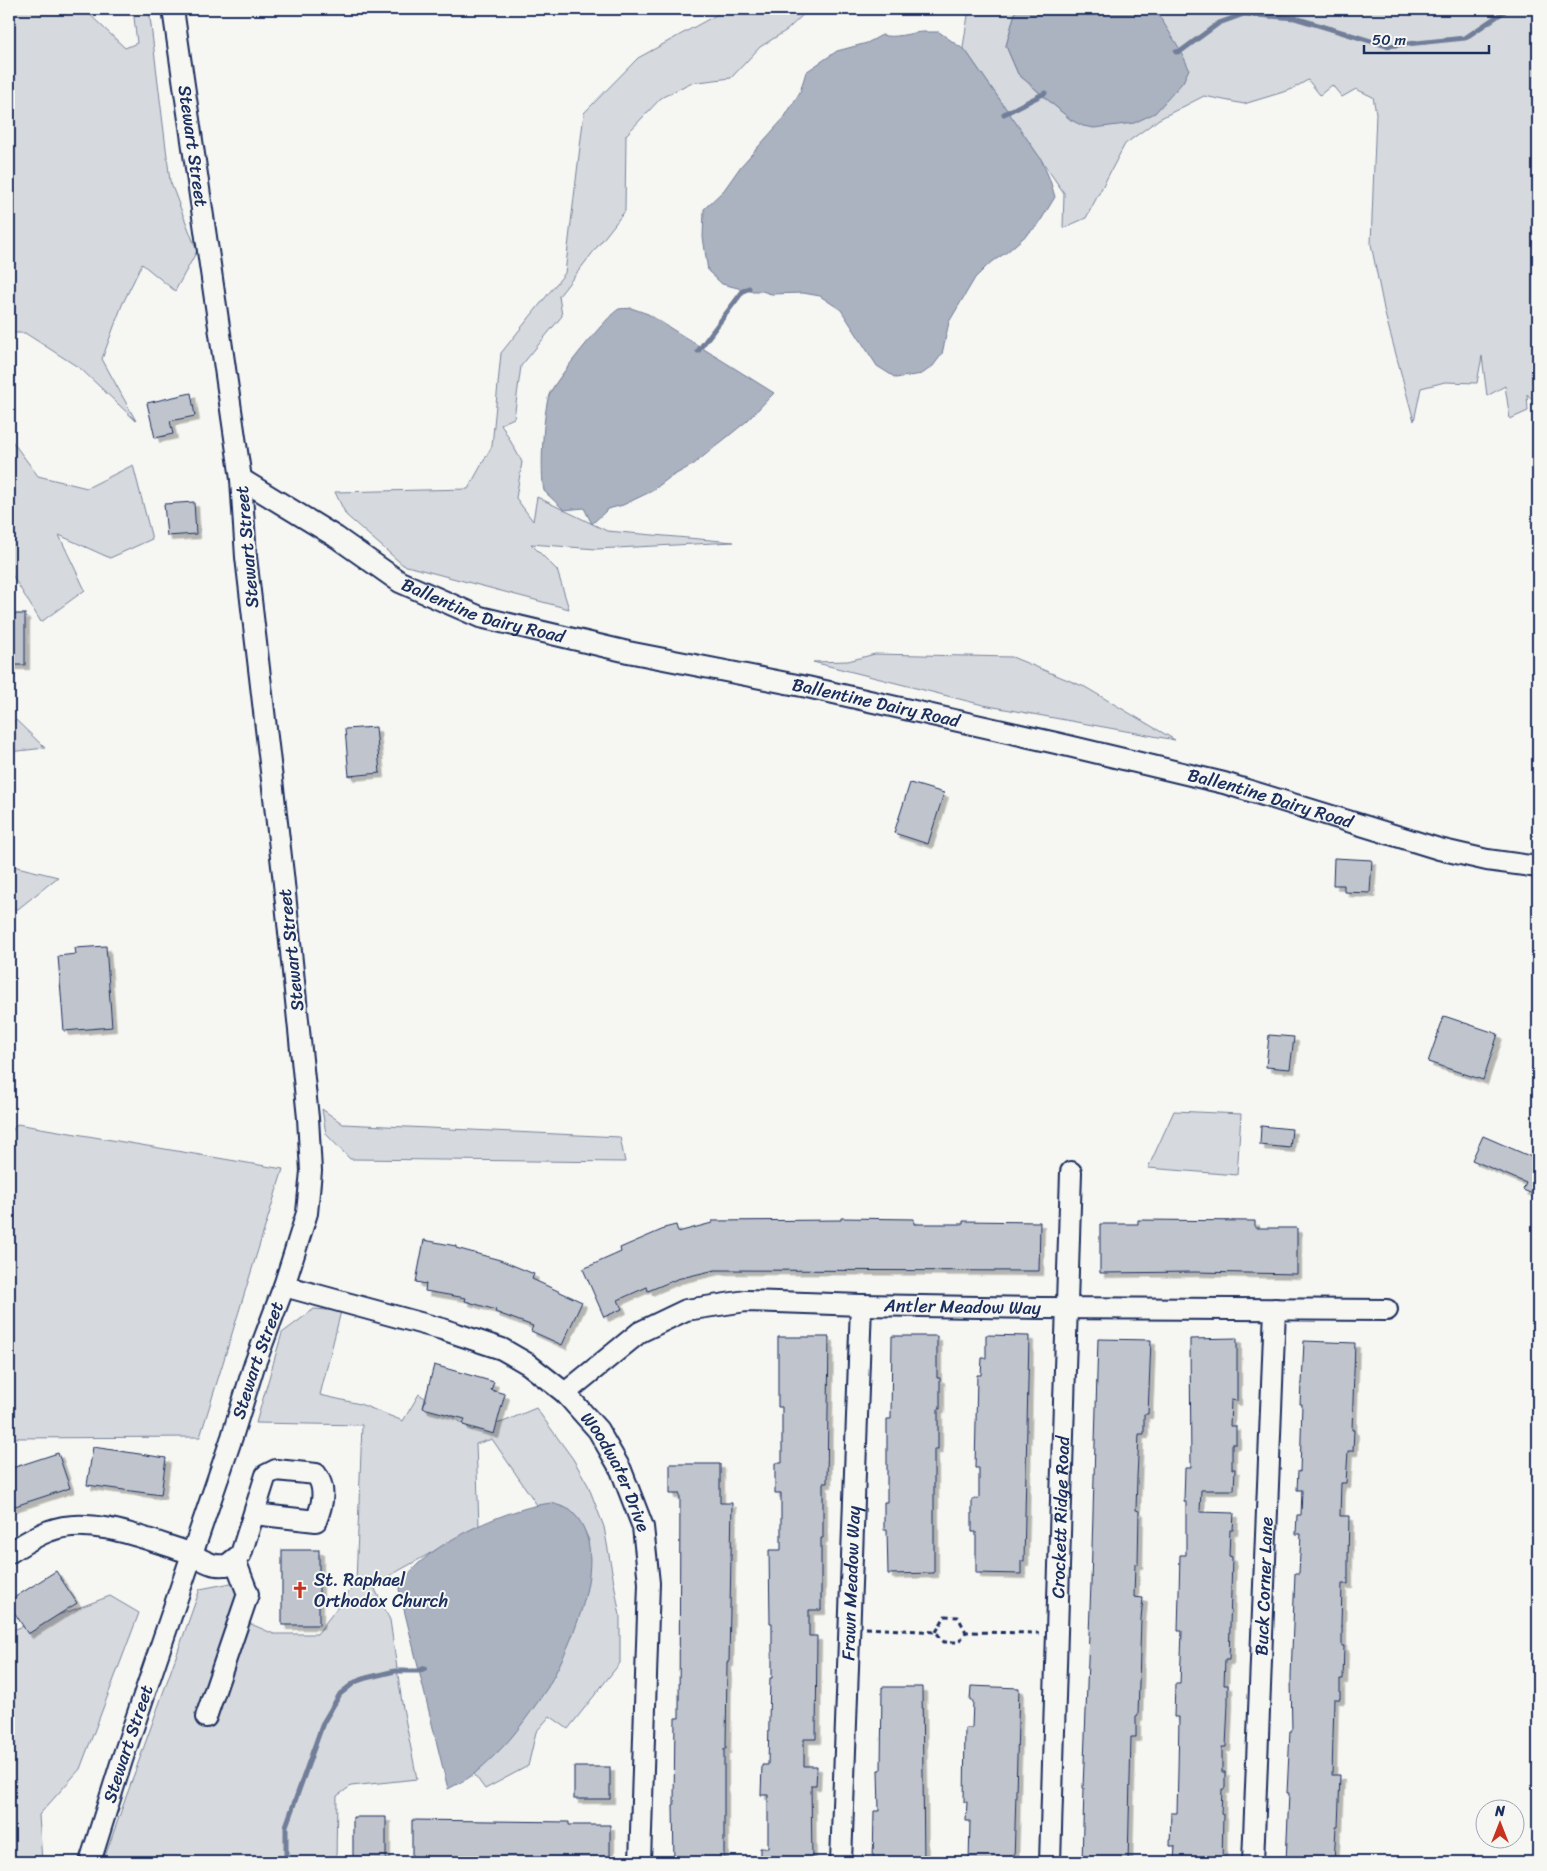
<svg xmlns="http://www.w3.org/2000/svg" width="1547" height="1871" font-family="Sriracha,sans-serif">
<defs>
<filter id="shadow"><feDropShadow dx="4.5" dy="4.5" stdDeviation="0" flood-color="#0004"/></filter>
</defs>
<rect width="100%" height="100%" fill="#f6f6f2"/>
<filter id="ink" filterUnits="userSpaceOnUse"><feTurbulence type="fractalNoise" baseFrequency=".02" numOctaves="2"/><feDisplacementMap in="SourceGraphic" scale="10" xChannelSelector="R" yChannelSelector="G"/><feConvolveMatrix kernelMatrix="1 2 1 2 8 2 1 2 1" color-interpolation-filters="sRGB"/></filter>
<g filter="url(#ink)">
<g fill="#d6d9dd" stroke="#78849e">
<path d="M9,9H84L125,48L137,43L133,9H149L170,181L197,251L175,291L142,264L122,305L102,359L136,421L81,369L25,333H9Z"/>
<path d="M727,9H809L787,30L760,47L731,78L690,83L661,98L626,135L625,211L559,296L562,316L521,366L514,418L501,424L522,462L516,498L533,521L537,497L607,531L734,542L596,549L531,544L557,570L569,609L403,565L346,515L335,492L468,489L492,446L501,353L565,273L584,113L638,58Z"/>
<path d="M969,9H1016L1006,46L1018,74L1071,120L1150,9H1538V406L1527,394L1528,411L1510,419L1505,386L1487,396L1482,356L1477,383L1445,382L1421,388L1414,421L1385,314L1371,244L1376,113L1373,97L1356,89L1342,97L1332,85L1320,95L1308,80L1290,90L1244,104L1204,96L1159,119L1125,144L1086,218L1063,228L1064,193L963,47Z"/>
<path d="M9,437L38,476L87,488L133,465L152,539L110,558L59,535L85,590L41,622L9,570Z"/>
<path d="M875,654L1012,657L1085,687L1175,740L983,705L813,662L848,661Z"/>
<path d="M16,720L45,748L9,752V724Z"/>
<path d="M9,865L58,877L18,909H9Z"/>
<path d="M322,1109L343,1124L620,1137L625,1162L350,1159L326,1134Z"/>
<path d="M1174,1111L1241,1114L1237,1175L1148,1168Z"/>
<path d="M17,1124L283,1169L200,1437L9,1438V1135Z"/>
<path d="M314,1309L341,1311L320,1395L360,1404L403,1421L419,1394L472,1430L503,1422L536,1408L573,1459L588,1485L604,1527L620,1616V1663L568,1729L550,1716L536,1732L528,1766L485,1789L474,1774L514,1734L589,1540C576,1514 569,1502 537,1505L492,1439L476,1444L479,1526L373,1585L390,1620L402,1703L417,1779L351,1786L337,1796L336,1862H103L200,1589L252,1579L244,1621L274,1634H317L356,1583L362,1425L256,1423L282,1333Z"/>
<path d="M110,1596L139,1613L80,1769L39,1815L42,1862H9V1631L70,1611Z"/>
</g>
<g fill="#abb2c0" stroke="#717e99">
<path d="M1016,9H1155L1181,51L1189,69L1183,82L1155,113L1134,123L1094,128L1083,126L1071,120L1018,74L1006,46Z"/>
<path d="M922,32H939L966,51L1041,159L1050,180L1055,197L1038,225L1007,252L989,264L975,278L949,322L942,354L933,366L922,374L896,378L877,366L841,310L820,296L803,293L771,294L762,291H743L738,288L722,284L708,271L703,237L704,209L724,190L741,166L784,118L800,92L806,72L837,51L867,43L882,35C894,39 909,33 922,32Z"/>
<path d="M631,308L648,314L774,393L747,421L694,464L669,478L652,491L623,505L608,509L592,524L584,508L564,510L544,491C540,471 543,415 549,395C553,383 609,313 619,309C622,308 627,309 631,308Z"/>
<path d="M552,1503C557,1505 565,1507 570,1510C616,1549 571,1645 548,1687C538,1702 526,1719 515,1733C505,1746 487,1763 474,1774C467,1780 457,1784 448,1789L399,1589C417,1547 509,1507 552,1503Z"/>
</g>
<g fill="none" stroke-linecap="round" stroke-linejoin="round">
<g stroke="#717e99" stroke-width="5">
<path d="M1176,52L1181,51L1219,23L1244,14L1295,18L1387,46L1465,38L1508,9"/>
<path d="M1004,114L1045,93"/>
<path d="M698,351L743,291L749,288"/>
<path d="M286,1862V1826L323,1723L340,1694L355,1682L366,1678L395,1671H419L425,1668"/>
</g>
</g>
<g fill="#c0c4cd" stroke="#1b2f5e" filter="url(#shadow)">
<path d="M191,393L195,416L170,421L173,434L155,438L147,403Z"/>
<path d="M194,502L196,534L167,536L164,504Z"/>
<rect x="9" y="614" width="16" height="51"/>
<path d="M376,727L380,773L349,776L345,729Z"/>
<path d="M910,783L944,793L928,844L894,833Z"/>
<path d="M1334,858L1372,860L1370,893L1344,892V885H1333Z"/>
<path d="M106,946L112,1027L64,1031L58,956L76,954L75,948Z"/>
<path d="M1444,1016L1498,1034L1483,1080L1428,1062Z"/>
<path d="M1269,1035L1294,1037L1290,1069L1266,1067Z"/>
<path d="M1261,1126L1292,1129L1290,1148L1260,1145Z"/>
<path d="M1483,1136L1536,1159L1538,1154V1196L1523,1190L1526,1183L1472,1160Z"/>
<path d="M841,1218L914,1219V1224H963V1221L1040,1222L1039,1271L715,1270L677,1279L648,1291L647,1287L618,1300L622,1309L604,1317L583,1269L621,1252L620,1248L664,1229V1228L676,1225L678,1232L712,1223V1221L841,1220Z"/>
<path d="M1138,1220L1255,1221V1228H1297V1274L1195,1272L1100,1273V1224H1138Z"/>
<path d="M424,1240L456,1246V1248L500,1260L534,1274L532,1279L582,1302L562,1345L531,1331L533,1326L495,1312L496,1310L465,1301L466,1298L425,1291L426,1284L416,1282Z"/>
<path d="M986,1335L1029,1336L1024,1561H1021V1574L976,1573V1532H972V1499H979V1468H975L977,1375H981L982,1358H986Z"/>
<path d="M892,1336H937V1378H940V1409H938V1449H934V1573L888,1574L887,1530H884V1502H887V1419H891Z"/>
<path d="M778,1337H829L827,1483H823V1538H821V1610H809V1636H817L816,1739H804V1766H817L816,1785H811L812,1862H760V1848H768V1795H761L762,1765H768L770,1678H772V1623H770L769,1550H781V1493H775V1463H782V1407H778Z"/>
<path d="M1237,1338V1401L1231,1400L1230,1426H1236V1444H1232V1469H1235L1234,1490H1201L1200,1512L1234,1513L1233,1530H1230L1229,1556L1232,1557L1229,1660H1225L1224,1685H1228V1704L1226,1747H1222V1772H1225V1789H1222L1221,1814H1223L1222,1862H1174L1175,1846H1170L1171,1813H1177L1178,1771L1179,1717H1174L1175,1684H1180L1182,1631H1178L1180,1555H1186V1502L1184,1501L1185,1468H1191L1190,1339Z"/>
<path d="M1098,1339L1151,1340L1148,1414H1144V1434H1139L1137,1478L1136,1510L1139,1511L1138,1564H1135L1134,1597L1143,1598L1141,1619L1138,1716H1136V1737H1131L1128,1862H1082L1084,1788H1083L1091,1583Z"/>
<path d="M1304,1341L1355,1343L1352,1430H1354L1353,1451H1348L1346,1483H1341L1340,1516H1349L1348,1560V1584H1342L1341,1626H1342V1646H1344L1343,1679H1340V1699H1334L1332,1775H1340L1338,1827H1336L1334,1862H1286L1289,1793H1287L1288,1773L1290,1731H1292L1291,1677L1295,1573H1299L1301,1534H1296L1297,1515H1301L1302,1490H1297L1298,1471L1300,1472L1302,1404H1300L1301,1384H1302Z"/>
<path d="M434,1365L494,1382L491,1390L505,1394L494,1434L463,1425L465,1419L423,1408Z"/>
<path d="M93,1447L166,1458L161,1495L87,1485Z"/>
<path d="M58,1453L70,1488L9,1508V1469Z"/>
<path d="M670,1464H720V1503H732L729,1662H727L726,1749H724V1862H674L673,1805H674L675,1718H679L680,1494H670Z"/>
<rect x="282" y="1550" width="37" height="75"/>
<path d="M56,1571L77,1603L28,1634L9,1604V1601Z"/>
<path d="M971,1686L1019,1688L1014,1862H969L970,1821H966L967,1802H964L965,1728H972L973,1701H970Z"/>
<path d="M882,1687H922L924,1862H873L874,1811H879L878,1770H881Z"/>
<rect x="574" y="1767" width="36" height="32"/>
<path d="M353,1817H386V1862H364V1859H353Z"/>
<path d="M412,1820L569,1822V1825H610V1862H412Z"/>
</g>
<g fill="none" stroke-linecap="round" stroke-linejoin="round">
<g stroke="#1b2f5e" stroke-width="24">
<g id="minor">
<path id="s1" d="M241,479L336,537L400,582L480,617L628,652L807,687L1056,743L1224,783L1439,849L1487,860L1538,867"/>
<path id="s2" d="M284,1286L442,1329L502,1349L528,1364L565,1393L598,1430L621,1470L643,1527L649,1583L640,1862"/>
<path id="s3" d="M565,1393L640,1332L686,1310L746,1301L861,1305L1041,1308L1387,1310"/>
<path d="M9,1553C22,1545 35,1536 49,1531C89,1515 146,1539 184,1551C194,1555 202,1561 212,1564C217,1566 223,1565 227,1565L241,1554L266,1475L276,1470L316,1474C327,1489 322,1506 316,1521L254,1514"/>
<path d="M206,1717L248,1594L235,1560"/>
<path id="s4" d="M90,1862L122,1760L232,1437L254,1366L284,1286L307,1213L311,1171L308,1118L283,874L246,557L241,479L173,9"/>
<path id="s5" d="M841,1862L861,1305"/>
<path id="s6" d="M1050,1862L1071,1172"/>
<path id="s7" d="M1253,1862L1275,1309"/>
</g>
</g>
<g stroke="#1b2f5e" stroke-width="3" stroke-dasharray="5 4" stroke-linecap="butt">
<path d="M866,1628L936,1632L944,1642H959L966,1632L1039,1633"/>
<path d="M936,1632L945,1616L958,1617L966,1632"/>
</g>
<use href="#minor" stroke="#f6f6f2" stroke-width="20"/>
</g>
</g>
<defs>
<g id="church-bare" transform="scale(1.35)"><path d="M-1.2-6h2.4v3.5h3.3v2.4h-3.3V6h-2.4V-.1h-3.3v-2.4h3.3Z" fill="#c8321e" stroke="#f6f6f2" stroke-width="2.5" paint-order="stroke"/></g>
</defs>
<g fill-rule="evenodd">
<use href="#church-bare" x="300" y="1590"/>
</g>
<g text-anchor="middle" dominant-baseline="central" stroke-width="4" stroke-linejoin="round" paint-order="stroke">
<g font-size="18" fill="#1b2f5e" stroke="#f6f6f2">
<text transform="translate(193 146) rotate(82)">Stewart Street</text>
<text transform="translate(247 547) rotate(-95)">Stewart Street</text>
<text stroke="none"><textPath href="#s1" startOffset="278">Ballentine Dairy Road</textPath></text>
<text stroke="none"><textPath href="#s1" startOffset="682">Ballentine Dairy Road</textPath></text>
<text stroke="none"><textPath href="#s1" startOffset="1088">Ballentine Dairy Road</textPath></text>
<text transform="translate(291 950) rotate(-96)">Stewart Street</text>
<text stroke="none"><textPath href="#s3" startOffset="425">Antler Meadow Way</textPath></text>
<text stroke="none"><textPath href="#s4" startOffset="529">Stewart Street</textPath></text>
<text stroke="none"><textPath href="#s2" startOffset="399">Woodwater Drive</textPath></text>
<text stroke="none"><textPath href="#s6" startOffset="345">Crockett Ridge Road</textPath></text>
<text stroke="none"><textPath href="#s5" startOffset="279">Frawn Meadow Way</textPath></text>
<text stroke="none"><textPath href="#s7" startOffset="276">Buck Corner Lane</textPath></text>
<text stroke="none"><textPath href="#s4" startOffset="124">Stewart Street</textPath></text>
</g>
<g font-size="18" fill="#1b2f5e" stroke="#f6f6f2" text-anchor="start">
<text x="314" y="1580">St. Raphael<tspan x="314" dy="21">Orthodox Church</tspan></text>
</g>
</g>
<rect width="1547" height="1871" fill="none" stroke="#f6f6f2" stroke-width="30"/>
<rect x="15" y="15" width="1517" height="1841" fill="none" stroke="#1b2f5e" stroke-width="2" filter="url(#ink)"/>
<g transform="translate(1500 1824)"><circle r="24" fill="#f6f6f2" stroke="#9ea6b7"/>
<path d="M0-4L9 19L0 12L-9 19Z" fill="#c8321e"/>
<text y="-8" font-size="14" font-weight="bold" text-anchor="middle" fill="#1b2f5e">N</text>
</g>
<path d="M1364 45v8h125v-8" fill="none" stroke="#1b2f5e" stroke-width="2.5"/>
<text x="1372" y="45" font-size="15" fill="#1b2f5e" stroke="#f6f6f2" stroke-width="4" paint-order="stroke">50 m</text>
</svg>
